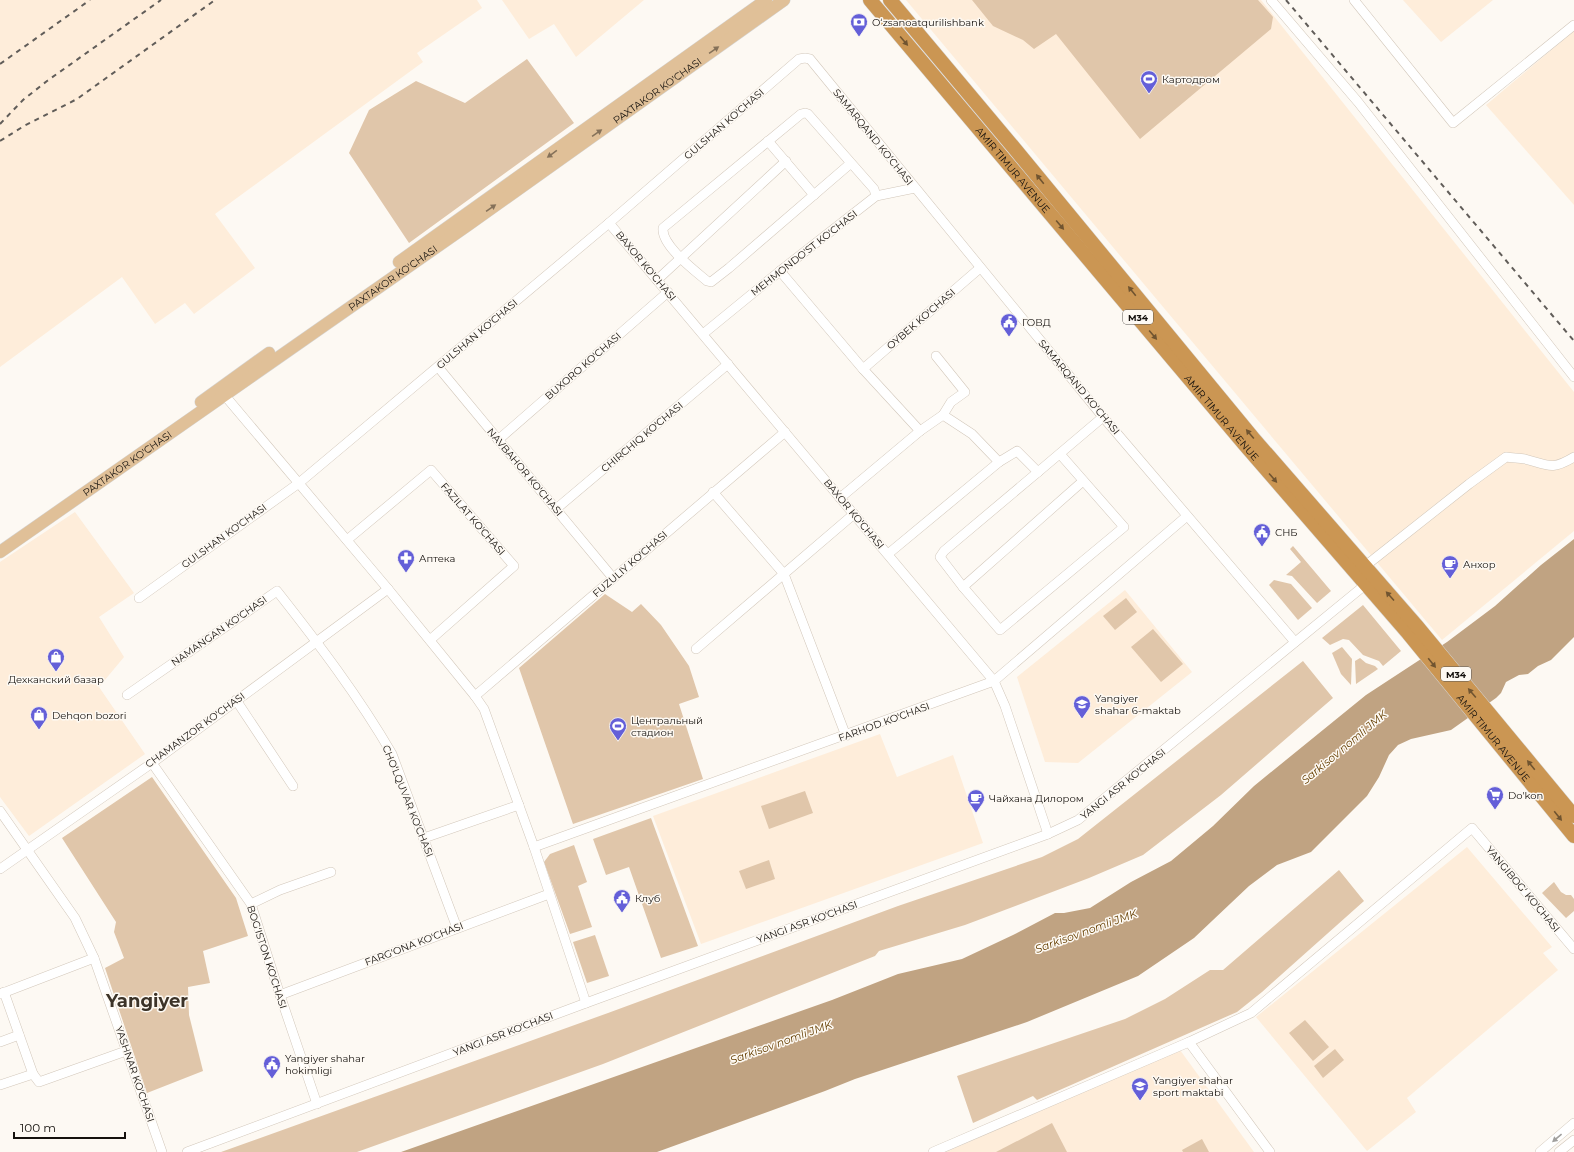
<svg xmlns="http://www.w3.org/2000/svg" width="1574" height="1152" font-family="Montserrat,sans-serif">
<rect width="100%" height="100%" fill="#fdf9f3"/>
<g fill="#feedda">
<path d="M0,0H477L482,8L417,53L423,62L215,214L255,268L194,314L185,303L155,324L122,277L0,367Z"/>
<path d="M502,0H644L576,57L554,24L529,39Z"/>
<path d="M906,0H1261L1574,392V531L1442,640Z"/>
<path d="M1403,0H1493L1441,42Z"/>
<path d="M1574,31V205L1486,105Z"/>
<path d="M75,512L134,593L99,617L124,657L99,687L145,754L29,836L0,797V562Z"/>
<path d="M1125,590L1192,672L1078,763L1045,762L1017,677Z"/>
<path d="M880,734L897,777L953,755L983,843L701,944L653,816Z"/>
<path d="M1467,847L1552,947L1543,953L1558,970L1407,1098L1416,1112L1367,1151L1256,1017Z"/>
<path d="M1180,1050L1254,1152H946Z"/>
</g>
<g fill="#e0c6aa">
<path d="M972,0H1258L1273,17L1271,29L1140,139L1056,34L1034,49L1023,40L993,26Z"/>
<path d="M527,59L574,123L409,243L349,153L369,110L416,81L465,103Z"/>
<path d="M1293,546L1331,591L1317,603L1292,576L1286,575L1301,562L1290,549Z"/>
<path d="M1274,580L1291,584L1312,608L1298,620L1269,585Z"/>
<path d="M605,594L632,612L641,604L661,625L689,666L699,697L679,704L703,779L573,824L519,668Z"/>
<path d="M1126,598L1137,612L1115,630L1103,616Z"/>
<path d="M1363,605L1401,651L1383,666L1379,661L1363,655L1349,640L1343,639L1330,645L1322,638Z"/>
<path d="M1153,629L1183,664L1161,682L1131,647Z"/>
<path d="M1342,647L1352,659L1351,685L1341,674L1332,653Z"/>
<path d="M1360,658L1366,663L1375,666L1378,669L1356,684L1355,661Z"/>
<path d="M1303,661L1333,698L1221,795L1143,855L1089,878L965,925L879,951L875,956L603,1064L357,1152H221L608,1013L898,906L1042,857L1078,839Z"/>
<path d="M152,777L236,898L248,936L203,951L210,983L188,987L189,1015L203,1071L147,1093L105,968L124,958L114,932L116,922L62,838Z"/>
<path d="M805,791L813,813L769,829L761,806Z"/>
<path d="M651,818L698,946L661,958L629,867L606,875L593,839Z"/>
<path d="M574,845L587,882L578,886L592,927L570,934L544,862L550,854Z"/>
<path d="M769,860L775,879L746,889L739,871Z"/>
<path d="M1339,870L1364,901L1262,992L1237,1012L1037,1100L1033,1096L973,1123L957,1076L1125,1019L1165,999L1210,970H1223Z"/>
<path d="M1554,882L1561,892L1566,895H1571L1574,899V911L1566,918L1542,893Z"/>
<path d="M595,935L609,976L587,983L573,942Z"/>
<path d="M1305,1020L1329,1047L1313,1061L1289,1033Z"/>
<path d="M1335,1049L1344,1060L1323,1078L1314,1066Z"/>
<path d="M1052,1123L1067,1152H996Z"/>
<path d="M1202,1139L1209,1152H1183L1182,1150Z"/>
</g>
<path fill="#c0a382" d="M1574,539V637L1551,660L1538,666L1528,674L1519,675L1506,682L1501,693L1496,698L1451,730L1411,739L1398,745L1389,755L1379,777L1367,796L1311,852L1277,865L1249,886L1194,938L1138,976L1027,1022L855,1079L825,1091L657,1152H401L832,1000L898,974L962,959L1013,935L1055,913H1064L1090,908L1131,882L1171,861L1213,826L1254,786L1366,695L1447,642L1495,606L1541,565Z"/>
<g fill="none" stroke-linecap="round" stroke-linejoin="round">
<g stroke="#d2c7ba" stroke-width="10">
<g id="minor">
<path d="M1271,0L1358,102L1574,377"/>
<path d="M1354,0L1453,123L1574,25"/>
<path d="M768,141L814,195"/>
<path d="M851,163L729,268L711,282L707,281C694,270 661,245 663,228L801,114L805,113L808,114L874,189L876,196"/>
<path d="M609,223L994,681L1005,706L1048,834"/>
<path d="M780,271L863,369L920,431"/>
<path d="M657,280L786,161"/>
<path d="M703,334L780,271L876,196L915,188"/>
<path d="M936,356L965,392L951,402L943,415L972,434L999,462L1017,451L1038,472L1103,417"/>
<path d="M438,367L613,578"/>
<path d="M863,369L980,268"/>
<path d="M221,391L388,589L475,696L484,709L534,847L586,1003"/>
<path d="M498,440L668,292"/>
<path d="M1038,472L944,551L940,557L963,587L1000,630L1124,527L1060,454"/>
<path d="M713,492L784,574L846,736"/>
<path d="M840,498L920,431L943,415"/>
<path d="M556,509L728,364"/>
<path d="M347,540L431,470L514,566L430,640"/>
<path d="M888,554L999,462"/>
<path d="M1364,567L1469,484L1506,457C1512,458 1519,458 1525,459C1548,465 1551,471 1574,457"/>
<path d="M963,587L1083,481"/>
<path d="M139,598L299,483L609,223L799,59L805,58L810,59L1103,417L1295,642"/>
<path d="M696,649L854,514"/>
<path d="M127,695L277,591C318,643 359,697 392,754L457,928"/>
<path d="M475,696L785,432"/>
<path d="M236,700L293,786"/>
<path d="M152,763L251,904L280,995L317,1104"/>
<path d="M0,811L75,918L94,958L162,1152"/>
<path d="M424,838L519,805"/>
<path d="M534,847L994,681L1187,516"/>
<path d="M0,869L152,763L388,589"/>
<path d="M251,904L280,890L331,872"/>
<path d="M0,994L94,958"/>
<path d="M280,995L549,894"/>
<path d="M0,1042L19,1035"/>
<path d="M1189,1042L1270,1152"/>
<path d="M33,1074L39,1082L126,1051"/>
<path d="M0,1085L33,1074L4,992"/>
<path d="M187,1152L586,1003L1048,834L1078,820L1365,585"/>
<path d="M933,1152L1189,1042L1251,1013L1472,828L1574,949"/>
<path d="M1540,1152L1574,1123"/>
<path d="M1559,1152L1574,1140"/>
</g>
</g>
<g stroke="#d5d4d3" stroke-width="13">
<g id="major">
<path d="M399,262L766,0"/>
<path d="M201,402L269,353"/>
<path id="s1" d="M0,552L468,225L784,0"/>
</g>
</g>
<g stroke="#d5d4d3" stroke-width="15">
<g id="highway">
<path id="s2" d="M870,0L1245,445L1408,633L1574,836"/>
<path d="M890,0L1015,149L1253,438L1416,625L1574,816"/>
</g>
</g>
<use href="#minor" stroke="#fff" stroke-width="9"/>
<use href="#major" stroke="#e0c098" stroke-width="12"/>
<use href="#highway" stroke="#cb9653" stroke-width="14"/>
<g stroke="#615d59" stroke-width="2" stroke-dasharray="5 5" stroke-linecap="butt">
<path d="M1286,0L1574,341"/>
<path d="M0,64L90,0"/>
<path d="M0,124L23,100L47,81L161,0"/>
<path d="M0,141L24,126L77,99L215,0"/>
</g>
</g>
<defs><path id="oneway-solid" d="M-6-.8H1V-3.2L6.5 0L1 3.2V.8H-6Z"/></defs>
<g fill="#705430">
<use href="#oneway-solid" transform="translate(904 41) rotate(50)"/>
<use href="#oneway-solid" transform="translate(1040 179) rotate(-129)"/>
<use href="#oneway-solid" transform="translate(1060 225) rotate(50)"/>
<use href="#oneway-solid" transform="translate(1132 291) rotate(-129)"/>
<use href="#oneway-solid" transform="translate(1153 335) rotate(50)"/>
<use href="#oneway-solid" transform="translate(1250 434) rotate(-130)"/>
<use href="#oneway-solid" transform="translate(1273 478) rotate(49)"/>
<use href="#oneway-solid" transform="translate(1390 596) rotate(-132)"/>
<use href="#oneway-solid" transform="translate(1432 663) rotate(51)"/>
<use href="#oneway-solid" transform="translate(1472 693) rotate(-130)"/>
<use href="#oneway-solid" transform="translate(1531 765) rotate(-129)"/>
<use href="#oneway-solid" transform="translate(1558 816) rotate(51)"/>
</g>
<g fill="#857159">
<use href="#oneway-solid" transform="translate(714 50) rotate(-35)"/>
<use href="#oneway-solid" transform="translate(597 133) rotate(-35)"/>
<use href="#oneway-solid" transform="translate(552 154) rotate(144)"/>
<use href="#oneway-solid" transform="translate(491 208) rotate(-35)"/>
</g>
<use fill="#a1a09e" href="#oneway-solid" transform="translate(1557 1138) rotate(140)"/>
<defs>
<g id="bank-pin" transform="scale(0.9)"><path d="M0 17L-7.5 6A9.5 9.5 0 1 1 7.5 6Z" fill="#645fd8" stroke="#fdf9f3"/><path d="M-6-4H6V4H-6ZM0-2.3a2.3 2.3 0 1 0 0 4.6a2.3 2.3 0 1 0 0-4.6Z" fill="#fff"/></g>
<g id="stadium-pin" transform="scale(0.9)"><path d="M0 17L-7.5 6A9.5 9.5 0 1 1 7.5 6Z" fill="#645fd8" stroke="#fdf9f3"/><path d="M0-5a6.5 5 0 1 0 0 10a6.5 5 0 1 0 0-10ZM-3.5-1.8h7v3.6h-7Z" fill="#fff"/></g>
<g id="civic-pin" transform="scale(0.9)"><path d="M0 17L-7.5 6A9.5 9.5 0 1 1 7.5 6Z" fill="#645fd8" stroke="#fdf9f3"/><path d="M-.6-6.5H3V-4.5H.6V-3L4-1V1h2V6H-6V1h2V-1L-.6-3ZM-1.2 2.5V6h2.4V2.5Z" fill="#fff"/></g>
<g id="pharmacy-pin" transform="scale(0.9)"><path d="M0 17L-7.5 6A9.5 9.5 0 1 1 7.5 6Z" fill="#645fd8" stroke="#fdf9f3"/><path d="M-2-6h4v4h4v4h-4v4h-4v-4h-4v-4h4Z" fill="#fff"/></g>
<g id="cafe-pin" transform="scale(0.9)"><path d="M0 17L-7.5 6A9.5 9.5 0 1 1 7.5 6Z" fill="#645fd8" stroke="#fdf9f3"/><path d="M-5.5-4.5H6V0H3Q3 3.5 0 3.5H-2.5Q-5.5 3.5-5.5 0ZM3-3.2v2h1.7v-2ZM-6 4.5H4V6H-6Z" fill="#fff"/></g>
<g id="shop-pin" transform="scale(0.9)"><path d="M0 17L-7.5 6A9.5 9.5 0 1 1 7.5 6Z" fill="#645fd8" stroke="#fdf9f3"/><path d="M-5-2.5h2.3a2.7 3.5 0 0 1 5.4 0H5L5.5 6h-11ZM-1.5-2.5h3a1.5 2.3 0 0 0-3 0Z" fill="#fff"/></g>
<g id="school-pin" transform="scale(0.9)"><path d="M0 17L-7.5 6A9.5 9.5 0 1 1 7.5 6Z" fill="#645fd8" stroke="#fdf9f3"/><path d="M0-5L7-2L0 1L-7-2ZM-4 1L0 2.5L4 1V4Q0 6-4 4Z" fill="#fff"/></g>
<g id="supermarket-pin" transform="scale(0.9)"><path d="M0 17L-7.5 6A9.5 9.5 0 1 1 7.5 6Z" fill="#645fd8" stroke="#fdf9f3"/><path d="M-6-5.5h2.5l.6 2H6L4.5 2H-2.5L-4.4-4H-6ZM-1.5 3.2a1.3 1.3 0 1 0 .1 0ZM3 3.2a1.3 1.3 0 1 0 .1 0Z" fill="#fff"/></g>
</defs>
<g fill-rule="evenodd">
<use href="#bank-pin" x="859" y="22"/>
<use href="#stadium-pin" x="1149" y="79"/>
<use href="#civic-pin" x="1009" y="322"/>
<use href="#civic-pin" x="1262" y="532"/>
<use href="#pharmacy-pin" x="406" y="558"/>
<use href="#cafe-pin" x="1450" y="564"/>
<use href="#shop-pin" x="56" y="657"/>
<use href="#school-pin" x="1082" y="704"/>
<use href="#shop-pin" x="39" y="715"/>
<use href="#stadium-pin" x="618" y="726"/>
<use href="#supermarket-pin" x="1495" y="795"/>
<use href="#cafe-pin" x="976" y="798"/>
<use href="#civic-pin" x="622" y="898"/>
<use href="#civic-pin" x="272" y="1064"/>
<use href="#school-pin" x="1140" y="1086"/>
</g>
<g text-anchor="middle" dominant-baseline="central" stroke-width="3" stroke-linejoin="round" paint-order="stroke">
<g fill="#fdf9f3" stroke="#5b5752" stroke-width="1">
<rect x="1123" y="310" width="30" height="14" rx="3"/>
<rect x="1441" y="667" width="30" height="14" rx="3"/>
</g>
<g font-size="9" font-weight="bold" fill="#15110d">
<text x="1138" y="317">M34</text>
<text x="1456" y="674">M34</text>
</g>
<g font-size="10" fill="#15110d" stroke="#fdf9f3" text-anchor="start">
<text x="872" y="22">Oʻzsanoatqurilishbank</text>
<text x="1162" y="79">Картодром</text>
<text x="1022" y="322">ГОВД</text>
<text x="1275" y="532">СНБ</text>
<text x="419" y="558">Аптека</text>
<text x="1463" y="564">Анхор</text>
<text x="56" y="679" text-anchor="middle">Дехканский базар</text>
<text x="1095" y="698">Yangiyer<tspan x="1095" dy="12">shahar 6-maktab</tspan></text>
<text x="52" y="715">Dehqon bozori</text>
<text x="631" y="720">Центральный<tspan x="631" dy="12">стадион</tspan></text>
<text x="1508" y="795">Do'kon</text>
<text x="989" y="798">Чайхана Дилором</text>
<text x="635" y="898">Клуб</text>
<text x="285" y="1058">Yangiyer shahar<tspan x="285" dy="12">hokimligi</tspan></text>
<text x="1153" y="1080">Yangiyer shahar<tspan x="1153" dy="12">sport maktabi</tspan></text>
</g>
<g font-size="10" fill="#15110d" stroke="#fdf9f3">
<text stroke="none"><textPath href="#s1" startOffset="803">PAXTAKOR KO'CHASI</textPath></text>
<text transform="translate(724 124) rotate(-41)">GULSHAN KO'CHASI</text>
<text transform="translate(873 137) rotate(51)">SAMARQAND KO‘CHASI</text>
<text stroke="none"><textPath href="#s2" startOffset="222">AMIR TIMUR AVENUE</textPath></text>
<text transform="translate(804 253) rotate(-38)">MEHMONDO'ST KO'CHASI</text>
<text transform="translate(646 266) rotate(50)">BAXOR KO'CHASI</text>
<text stroke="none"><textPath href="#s1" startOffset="479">PAXTAKOR KO'CHASI</textPath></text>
<text transform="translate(921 319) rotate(-41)">OYBEK KO'CHASI</text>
<text transform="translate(477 334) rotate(-40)">GULSHAN KO'CHASI</text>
<text transform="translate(583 366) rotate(-41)">BUXORO KO'CHASI</text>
<text transform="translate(1079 387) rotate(50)">SAMARQAND KO‘CHASI</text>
<text stroke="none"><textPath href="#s2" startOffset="546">AMIR TIMUR AVENUE</textPath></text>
<text transform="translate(642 437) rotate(-40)">CHIRCHIQ KO'CHASI</text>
<text stroke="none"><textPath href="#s1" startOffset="155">PAXTAKOR KO'CHASI</textPath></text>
<text transform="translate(525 472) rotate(50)">NAVBAHOR KO'CHASI</text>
<text transform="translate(854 514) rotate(50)">BAXOR KO'CHASI</text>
<text transform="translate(473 519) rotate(49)">FAZILAT KO'CHASI</text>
<text transform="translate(224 536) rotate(-36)">GULSHAN KO'CHASI</text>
<text transform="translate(630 564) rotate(-41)">FUZULIY KO'CHASI</text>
<text transform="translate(219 631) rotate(-35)">NAMANGAN KO'CHASI</text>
<text transform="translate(884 722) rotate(-20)">FARHOD KO'CHASI</text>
<text transform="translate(195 730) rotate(-36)">CHAMANZOR KO'CHASI</text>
<text stroke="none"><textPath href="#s2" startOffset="966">AMIR TIMUR AVENUE</textPath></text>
<text transform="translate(1123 784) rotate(-39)">YANGI ASR KO'CHASI</text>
<text transform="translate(408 801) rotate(68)">CHO‘LQUVAR KO'CHASI</text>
<text transform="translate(1523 889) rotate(50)">YANGIBOG‘ KO'CHASI</text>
<text transform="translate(807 922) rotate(-20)">YANGI ASR KO'CHASI</text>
<text transform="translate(414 944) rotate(-21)">FARG'ONA KO'CHASI</text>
<text transform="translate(267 957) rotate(72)">BOG‘ISTON KO'CHASI</text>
<text transform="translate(503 1034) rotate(-21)">YANGI ASR KO'CHASI</text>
<text transform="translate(135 1074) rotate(71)">YASHNAR KO'CHASI</text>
</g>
<g font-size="11" font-style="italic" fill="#674003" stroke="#fdf9f3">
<text transform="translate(1344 747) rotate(-40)">Sarkisov nomli JMK</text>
<text transform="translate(1086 931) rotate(-20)">Sarkisov nomli JMK</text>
<text transform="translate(781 1042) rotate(-20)">Sarkisov nomli JMK</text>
</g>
<g font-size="18" font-weight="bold" fill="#3c3328" stroke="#fdf9f3">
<text x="147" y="1001">Yangiyer</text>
</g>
</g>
<path d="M14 1132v6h111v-6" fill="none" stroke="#15110d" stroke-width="2"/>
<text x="20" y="1132" font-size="12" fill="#15110d" stroke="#fdf9f3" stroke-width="3" paint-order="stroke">100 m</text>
</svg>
